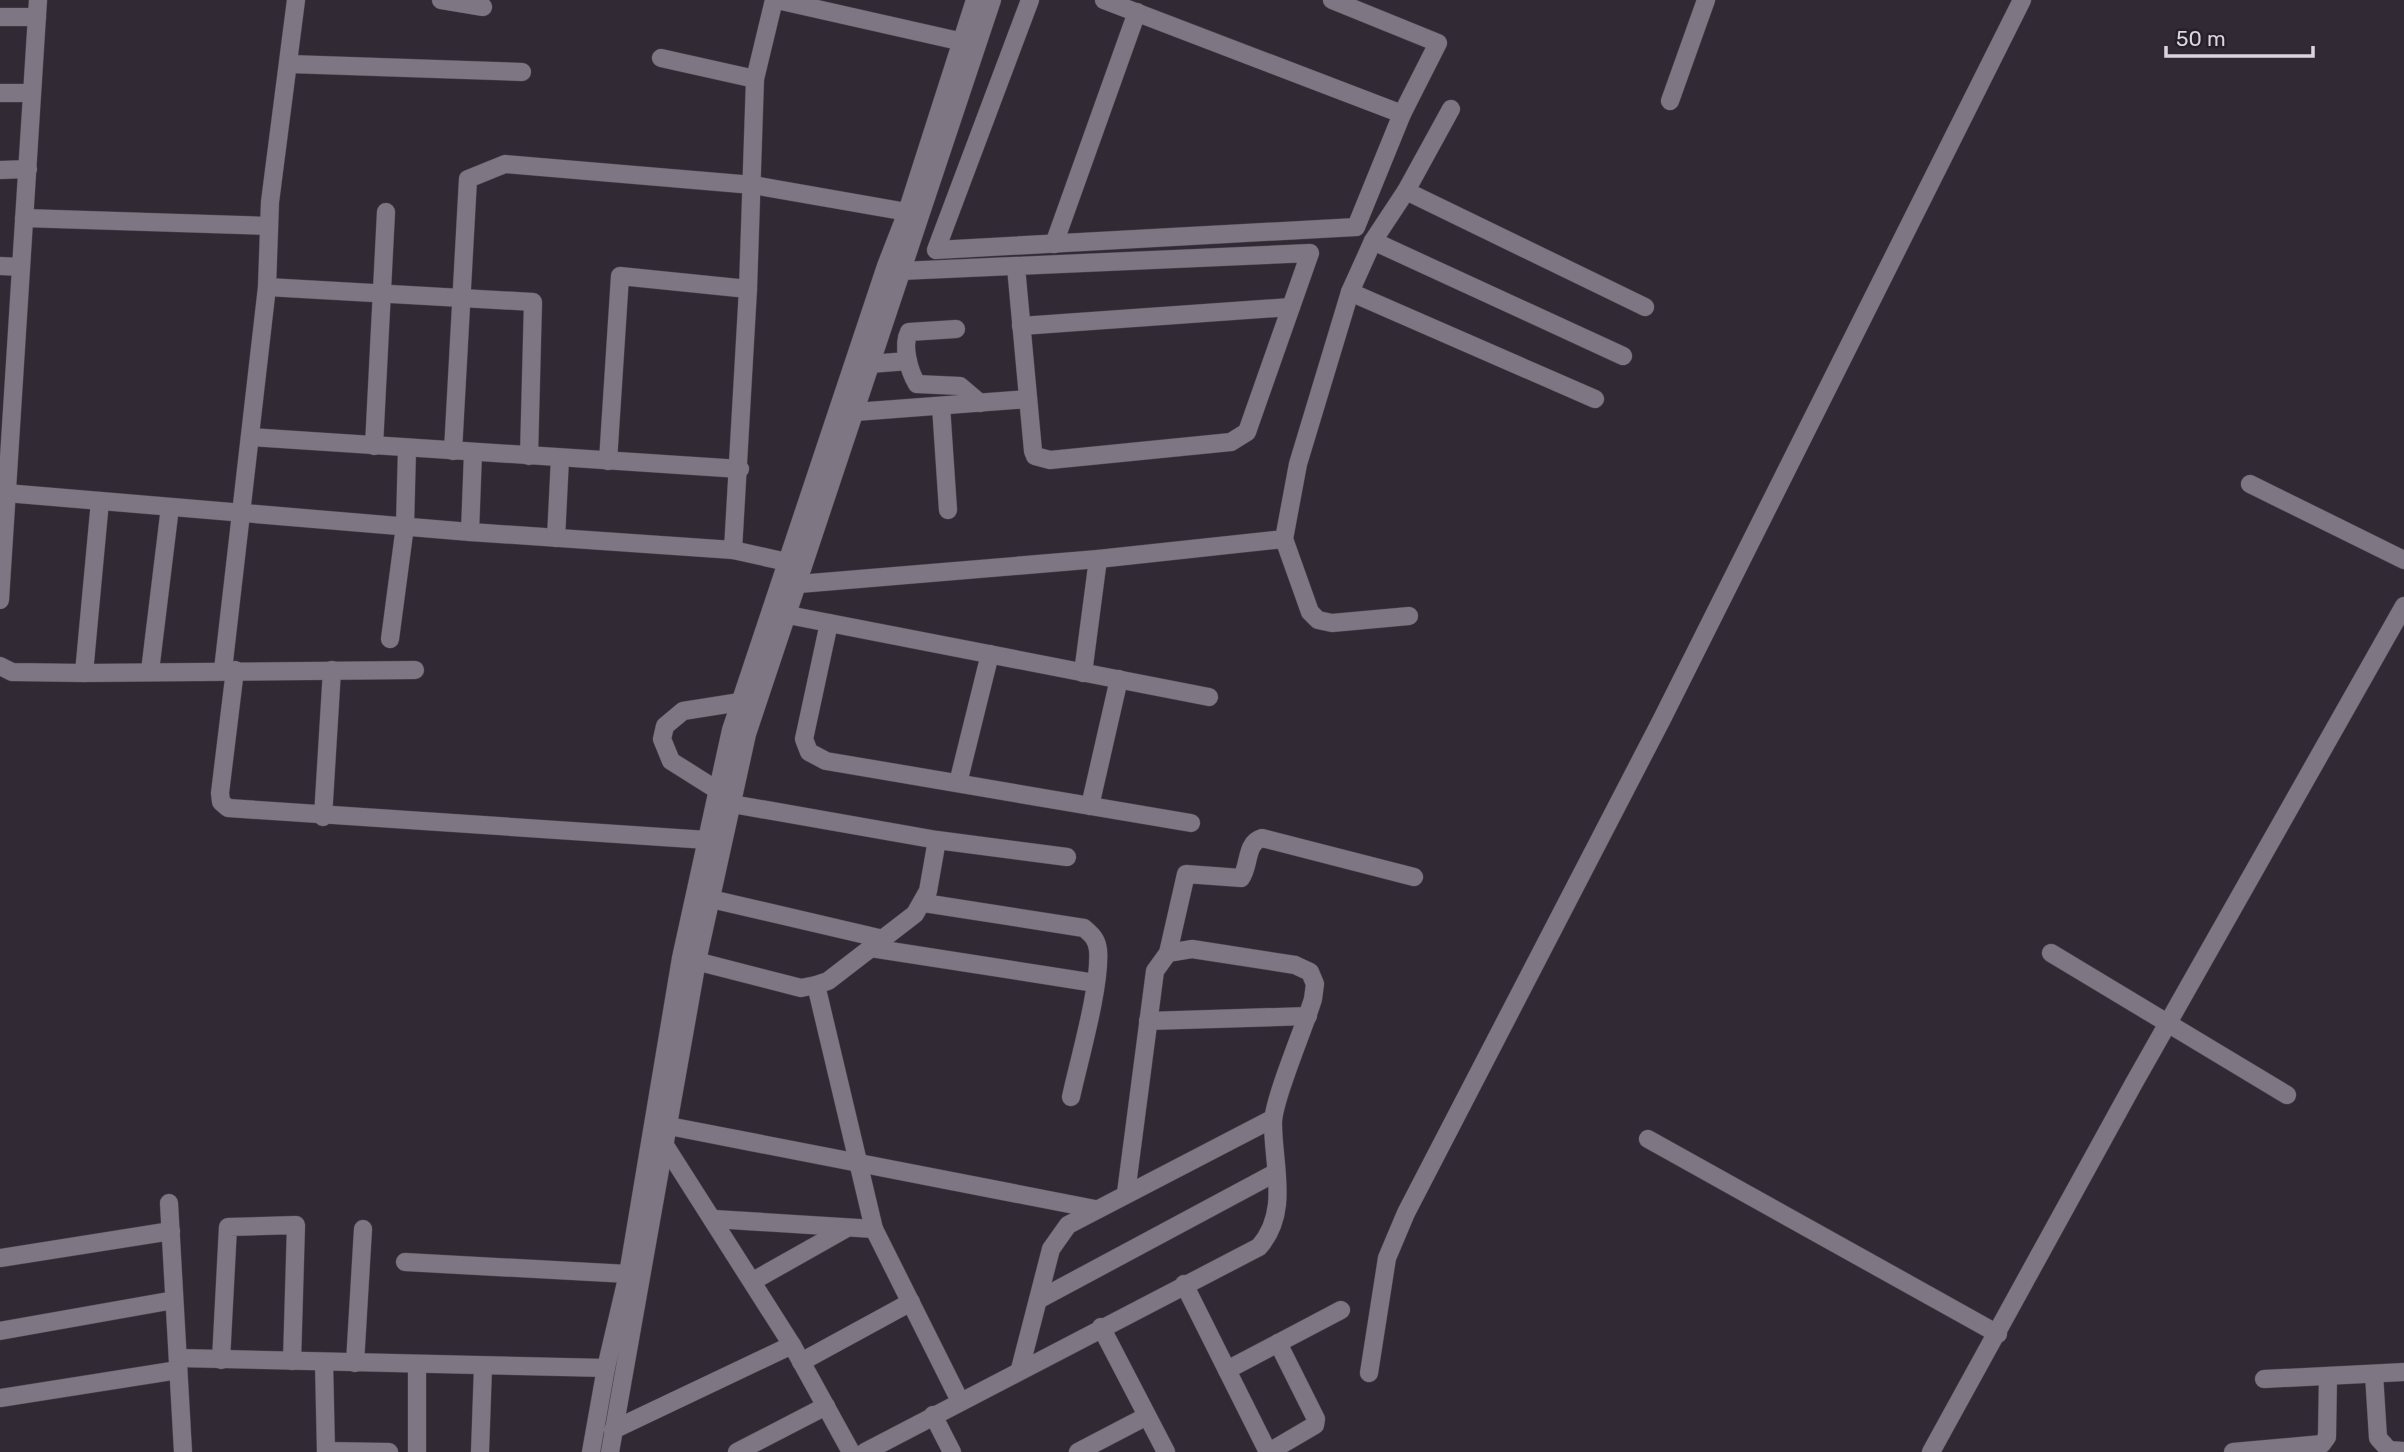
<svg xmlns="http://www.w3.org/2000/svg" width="2404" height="1452" font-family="Rubik,sans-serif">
<rect width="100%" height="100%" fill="#312a34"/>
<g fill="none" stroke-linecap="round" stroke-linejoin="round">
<g stroke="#4b464e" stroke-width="19">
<g id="minor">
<path d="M441,0L483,7"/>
<path d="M777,0L972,44"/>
<path d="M1030,0L936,250L1356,227L1402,114L1438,43L1332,0"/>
<path d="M1104,0L1402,114"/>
<path d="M0,17H37"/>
<path d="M661,58L755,79"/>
<path d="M290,64L522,72"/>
<path d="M0,93H32"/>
<path d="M1670,101L1706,0"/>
<path d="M0,170L28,169"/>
<path d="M1406,191L1645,307"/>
<path d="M24,218L269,226"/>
<path d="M1373,241L1623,356"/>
<path d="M1054,244L1137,12"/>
<path d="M0,266L21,267"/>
<path d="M901,271L1310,253L1247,432L1231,442L1050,460L1035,456L1033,451L1016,267"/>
<path d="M267,287L533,302L529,456"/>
<path d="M1350,292L1595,399"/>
<path d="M1021,326L1291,307"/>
<path d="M956,329L909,332C902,346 909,371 917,384L960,386L980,403"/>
<path d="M870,364L908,361"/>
<path d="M941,406L948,510"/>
<path d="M855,412L1028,399"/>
<path d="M250,437L740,469"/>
<path d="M374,446L386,212"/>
<path d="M453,451L468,179L505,164L753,185L907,212"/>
<path d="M608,461L620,276L748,289"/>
<path d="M2250,484L2404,560"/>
<path d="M6,493L470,532L733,550L748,289L755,79L774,0"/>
<path d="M470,532L473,453"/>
<path d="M556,538L560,458"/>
<path d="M1284,539L1310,612L1318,620L1332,623L1409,616"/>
<path d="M733,550L787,562"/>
<path d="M787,585L1098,559L1284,539L1298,464L1350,292L1373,241L1406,191L1451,109"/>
<path d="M0,600L38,0"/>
<path d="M778,613L1209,697"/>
<path d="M829,623L804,739L809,752L826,761L1191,823"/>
<path d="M390,639L405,526L407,449"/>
<path d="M0,666L12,672L84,673L415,670"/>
<path d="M223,670L267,287L270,202L296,0"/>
<path d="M235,670L220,793L221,802L228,808L707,840"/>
<path d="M150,671L170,507"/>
<path d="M84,673L100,501"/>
<path d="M1083,673L1098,559"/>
<path d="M958,783L990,654"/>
<path d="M717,790L671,761L662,739L665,726L683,711L740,702"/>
<path d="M721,802L937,840L1067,857"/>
<path d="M1090,806L1119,679"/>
<path d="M323,817L332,670"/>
<path d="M711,899L883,939"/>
<path d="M924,903L1084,928C1091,934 1097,939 1098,950C1101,985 1079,1060 1071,1097"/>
<path d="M871,948L1095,983"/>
<path d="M1168,953L1186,874L1241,878C1250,866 1245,843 1262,838L1414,877"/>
<path d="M2051,953L2287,1095"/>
<path d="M688,959L801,988L816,985L828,981L915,914L928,891L937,840"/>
<path d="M816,985L874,1229L960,1401"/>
<path d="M1148,1021L1308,1016"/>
<path d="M669,1126L1095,1209"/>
<path d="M1648,1139L1998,1334"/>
<path d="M666,1147L792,1345L851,1452"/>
<path d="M169,1203L183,1452"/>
<path d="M714,1219L874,1229"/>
<path d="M0,1258L171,1231"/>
<path d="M405,1262L628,1274"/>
<path d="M753,1281L847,1228"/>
<path d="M1184,1284L1268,1452"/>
<path d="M1038,1300L1275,1173"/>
<path d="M1101,1327L1166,1452"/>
<path d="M0,1331L174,1300"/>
<path d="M178,1358L606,1368"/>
<path d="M221,1360L228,1227L296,1225L292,1361"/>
<path d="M324,1362L326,1452"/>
<path d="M801,1362L911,1302"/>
<path d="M355,1363L363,1229"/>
<path d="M1020,1369L1051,1249L1068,1225L1272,1119"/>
<path d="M1227,1370L1341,1310"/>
<path d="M1369,1373L1387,1258L1406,1213L1662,719L2022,0"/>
<path d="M2374,1374L2378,1438L2389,1450L2404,1451"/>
<path d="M2264,1379L2404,1372"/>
<path d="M0,1398L178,1370"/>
<path d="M933,1415L952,1452"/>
<path d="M613,1430L792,1345"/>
<path d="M326,1451L389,1452"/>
<path d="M417,1452V1365"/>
<path d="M480,1452L483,1367"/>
<path d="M591,1452L606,1368L628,1274L681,958L731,730L886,266L907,212L975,0"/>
<path d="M610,1452L697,961L747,734L992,0"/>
<path d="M737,1452L826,1406"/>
<path d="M865,1452L1259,1247C1290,1212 1273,1166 1273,1123C1273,1100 1305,1026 1313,999L1315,984L1310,972L1295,965L1192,949L1168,953L1155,971L1126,1193"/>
<path d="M1078,1452L1147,1416"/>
<path d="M1269,1452L1315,1425L1316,1419L1278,1343"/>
<path d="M1931,1452L2134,1083L2404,606"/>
<path d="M2233,1452L2322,1444L2327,1437L2328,1376"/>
</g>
</g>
<use href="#minor" stroke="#7e7682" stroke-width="18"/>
</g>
<path d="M2166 46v10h147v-10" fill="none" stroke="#dbd6dd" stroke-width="3.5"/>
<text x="2176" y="46" font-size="21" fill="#dbd6dd" stroke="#27202a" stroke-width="5" paint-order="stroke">50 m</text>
</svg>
